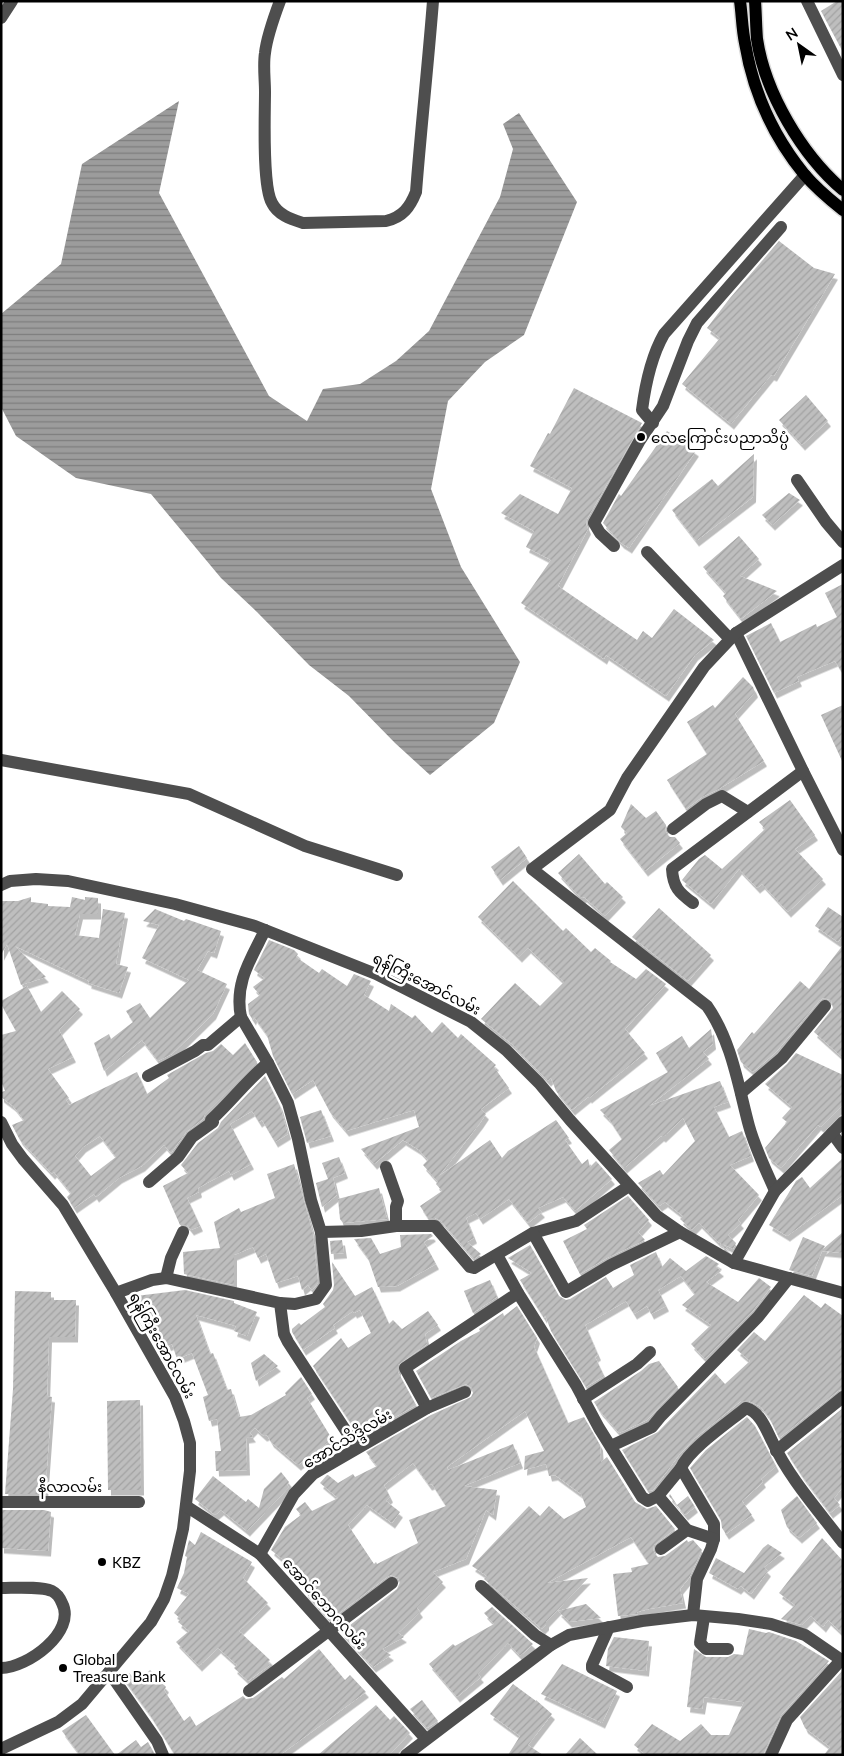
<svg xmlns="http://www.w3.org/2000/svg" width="844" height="1756" font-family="Lato,'Noto Sans Myanmar',sans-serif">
<defs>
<pattern id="water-rules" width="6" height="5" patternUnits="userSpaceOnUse" patternTransform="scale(1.25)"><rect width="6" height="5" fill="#9c9c9c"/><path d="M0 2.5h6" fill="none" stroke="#7d7d7d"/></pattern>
<pattern id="building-hatch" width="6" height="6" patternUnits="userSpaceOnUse" patternTransform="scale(1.25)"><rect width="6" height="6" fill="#bebebe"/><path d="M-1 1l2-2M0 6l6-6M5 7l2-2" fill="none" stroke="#a2a2a2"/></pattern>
<filter id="shadow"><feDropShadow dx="3" dy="5.5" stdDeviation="0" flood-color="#0004"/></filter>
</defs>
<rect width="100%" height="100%" fill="#fff"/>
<path fill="url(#water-rules)" d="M179,101L159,193L269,396L307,421L323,389L360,384L396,361L429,331L500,197L513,149L503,124L519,113L577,202L524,335L485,362L448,401L431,489L461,567L520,662L494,723L430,775L395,743L349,696L309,665L257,612L221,578L151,494L76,478L16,436L1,407V314L61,264L82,164Z"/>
<g fill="url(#building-hatch)" fill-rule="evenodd" filter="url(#shadow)">
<path d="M837,1H843V52L821,11Z"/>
<path d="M779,241L814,268L835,274L774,376L771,375L731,424L682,384L720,338L707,328L730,298Z"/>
<path d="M574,388L642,423L587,519L586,524L588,529L558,586L637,640L643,631L652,638L674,609L714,640L695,655L666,696L606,655L604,659L521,603L551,560L526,547L534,531L501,513L520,494L558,514L572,488L530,466L548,433L550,434Z"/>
<path d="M806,395L828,421L802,445L779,420Z"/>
<path d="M667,431L696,451L629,548L621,543L603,523L619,494L621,496Z"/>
<path d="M754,454L753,497L696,541L672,510L712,479L718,486Z"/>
<path d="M789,493L800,500L772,525L762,515Z"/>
<path d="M739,536L759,559L740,576L777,591L741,619L723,596L726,593L703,567Z"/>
<path d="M843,584V674L835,661L797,677L799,681L774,693L746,636L771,623L780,642L816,624L817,627L837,617L825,593Z"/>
<path d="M743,677L753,687L755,692L735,714L764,761L719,789L702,797L686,809L667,780L707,754L687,722L713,705L715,708Z"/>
<path d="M843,705V763L821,715Z"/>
<path d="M790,800L815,835L795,849L823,879L788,912L762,884L757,888L739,869L711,904L683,881L682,880L699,859L705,855L722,869L765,829L759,822Z"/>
<path d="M631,804L646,818L656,811L666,825L665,830L667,834L670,837H675L680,843L645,871L620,839L627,833L621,827Z"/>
<path d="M519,846L527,858L500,880L491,867Z"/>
<path d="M579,854L605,884L607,882L623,897L605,916L584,897L582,898L575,892L558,873Z"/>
<path d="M513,881L563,931L566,928L591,952L595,948L611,961L610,962L636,979L646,969L666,984L625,1029L645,1053L589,1098L588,1097L572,1110L556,1091L551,1078L548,1081L512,1044L481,1019L515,983L540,1006L564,982L528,948L519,957L478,917Z"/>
<path d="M31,897V902L48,904V906L70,907L72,897L85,900V897L98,898V914H80L75,935L99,938L103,909L125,913L116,964L128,967L119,993L88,983L89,981L15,946L46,977L21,985L7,944L1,955V901H18Z"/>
<path d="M828,907L843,917V935L838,942L815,926Z"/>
<path d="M659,908L711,955L688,981L632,937Z"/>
<path d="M155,909L184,921L186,919L221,931L214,953L208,951L197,970L227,984L213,1014L172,1054L158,1061L142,1040L104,1071L94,1043L109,1034L111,1039L133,1022L126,1011L140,1003L150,1018L189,980L142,958L159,925L143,921Z"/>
<path d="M269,940L294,950L298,954L296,957L319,973L322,969L347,986L354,974L371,981L364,995L389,1011L391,1004L412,1018L415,1015L432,1033L442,1022L458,1038L461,1034L496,1065L494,1067L509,1088L481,1109L486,1114L480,1123L439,1176L490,1140L502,1158L508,1151L556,1120L569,1138L565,1140L582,1164L588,1159L590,1167L596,1161L612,1179L575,1211L563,1197L538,1208L542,1212L528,1223L509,1199L480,1219L476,1213L466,1218L474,1238L467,1242L481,1254L474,1259L441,1221L435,1218H428L420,1206L442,1191L436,1184L438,1182L423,1165L428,1160L419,1150L403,1140L374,1164L361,1149L419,1127L414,1110L346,1131L330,1112L313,1080L292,1094L273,1056L267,1035L254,1017L253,1020L249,1014L248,1004L260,995L253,987L265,978L254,970Z"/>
<path d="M843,945V1058L814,1032L833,1008L831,1000L823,998L819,1001L776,1052L753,1072L741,1062L737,1050L752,1032L754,1034L800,981L809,989Z"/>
<path d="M27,986L41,1012L62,991L80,1009L59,1030L73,1057L48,1069L69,1098L66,1100L69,1105L137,1072L147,1094L169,1078L167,1075L206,1053L213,1051L221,1044L233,1055L245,1043L257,1062L205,1114L203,1119L186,1132L171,1153L164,1145L142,1166L119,1178L96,1197L94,1194L74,1208L67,1197L71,1193L54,1172L52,1174L20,1140L12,1125L24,1120L13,1106L1,1097V1092L5,1091L1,1081V1035L16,1031L1,1004V1001ZM100,1136L116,1157L91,1176L75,1156L83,1147Z"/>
<path d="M711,1029L713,1044L703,1052L709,1059L649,1106L720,1081L728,1102L714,1107L729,1137L742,1131L751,1156L730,1165L759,1195L738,1220L741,1223L728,1235L736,1243L733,1249L723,1244L731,1252L720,1245L722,1244L718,1242L699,1223L692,1230L680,1219L683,1216L665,1202L659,1206L638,1183L660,1170L663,1175L695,1141L683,1118L663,1137L661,1136L624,1168L609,1150L622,1139L609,1119L600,1110L668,1072L656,1053L682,1036L689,1048Z"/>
<path d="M796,1053L843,1075V1105L821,1127L818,1125L781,1168L769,1158L765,1148L787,1122L782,1118L792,1107L765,1084L787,1064Z"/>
<path d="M265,1076L280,1106L288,1134L275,1142L262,1120L259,1122L252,1111L230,1124L251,1164L231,1175L229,1171L198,1188L199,1192L187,1198L200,1226L191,1230L187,1225H180L163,1186L188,1173L181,1165L198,1143L218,1128L221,1122Z"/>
<path d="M321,1110L331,1136L307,1143L300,1117Z"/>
<path d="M339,1157L345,1173L333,1178L337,1195L322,1207L316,1183L328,1179L322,1163Z"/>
<path d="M843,1158V1195L787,1236L769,1225L796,1181L802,1177L810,1188Z"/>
<path d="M294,1164L313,1234L318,1283L312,1290L308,1285L302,1290L298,1276L276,1283L266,1254L258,1258L253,1247L234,1255V1285L184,1274L183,1252L220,1248L214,1222L239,1208L241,1212L275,1198L267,1174Z"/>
<path d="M379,1188L387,1219L343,1223L340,1219L338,1199Z"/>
<path d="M628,1196L649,1220L638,1232L645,1240L607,1258L580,1274L563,1241L587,1229L584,1225Z"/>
<path d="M843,1232V1253L822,1251L812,1276L789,1270L803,1237L825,1246L823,1249Z"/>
<path d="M431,1234L433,1236L424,1242L436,1264L397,1286L378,1287L368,1258L354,1239L371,1238L380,1254L401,1247L400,1235Z"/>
<path d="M342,1240L344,1253L331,1254L330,1241Z"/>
<path d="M530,1245L559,1296L566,1300L570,1299L606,1277L613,1288L634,1275L630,1265L656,1252L662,1267L670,1258L686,1271L706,1256L719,1264L716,1267L721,1271L706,1282L738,1302L759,1278L771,1287L752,1312L705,1359L691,1344L711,1325L682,1305L695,1294L681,1276L658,1290L666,1306L651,1314L647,1306L634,1314L626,1301L585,1325L598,1355L595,1357L604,1376L586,1387L551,1331L545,1315L544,1318L520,1280L532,1273L508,1258Z"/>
<path d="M332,1262L355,1296L372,1287L389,1324L393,1320L402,1329L428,1311L438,1325L425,1334L427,1344L398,1365V1372L416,1405L360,1437L313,1366L341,1338L348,1348L371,1333L360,1310L354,1313L353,1311L333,1325L335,1328L303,1350L292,1332V1329L299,1323L301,1325L325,1307L323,1304L333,1290L334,1285Z"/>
<path d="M490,1280L497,1297L473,1313L464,1291Z"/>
<path d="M185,1290L234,1301V1303L257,1312L247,1336L234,1331L236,1326L196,1315L210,1354L213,1353L227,1390L231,1389L239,1417L251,1415L286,1395L285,1393L301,1377L312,1394L307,1398L332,1439L298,1465L271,1442L267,1435L264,1436L255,1428L250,1433L253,1437L246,1438L247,1470L216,1471L215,1451H221L217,1419L209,1421L203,1397L208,1395L192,1353L177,1359L172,1344L158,1350L129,1299L136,1296Z"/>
<path d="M15,1291L51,1292V1300H76L75,1337H49L47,1396L52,1397L45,1494H5L13,1389Z"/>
<path d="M804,1295L821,1308L825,1303L843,1316V1389L838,1391L779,1438L769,1417L761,1407L749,1401H741L695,1438L679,1455L653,1490L648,1491L622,1450L658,1432L715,1373L725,1384L750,1361L737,1350L754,1332L765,1341Z"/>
<path d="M517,1306L537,1338L534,1347L568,1423L584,1417L600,1445L601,1462L607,1457L635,1502L647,1509L656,1506L675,1529L654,1545L653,1550L655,1554L658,1557L665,1556L687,1540L688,1542L693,1540L702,1550L689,1578L680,1589L683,1603L649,1609L637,1612L638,1614L618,1616L613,1574L632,1572L631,1568L649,1564L631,1537L547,1583L588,1578L546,1622V1625L542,1629L484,1579L487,1576L472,1566L529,1506L540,1516L549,1506L564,1519L586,1507L581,1494L555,1475L549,1476L546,1464L524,1470L525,1456L544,1451L525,1411L447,1467L448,1470L513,1444L520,1463L464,1486L497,1490L493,1515L486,1510L466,1559L433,1572L443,1582L417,1608L420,1612L398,1633L404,1637L382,1649L391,1655L373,1667L341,1632L397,1589L400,1582L398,1578L391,1575L387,1577L330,1620L304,1591L312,1595L317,1587L271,1550L285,1527L301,1515L296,1509L305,1502L312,1511L338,1498L320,1483L327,1475H328L338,1483L353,1474L355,1477L377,1466L366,1452L431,1415L471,1397L473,1393L472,1388L466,1384L431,1398L416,1371L461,1341L480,1331L479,1329L503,1313L504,1316ZM413,1463L429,1485L432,1484L446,1506L409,1520L418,1543L377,1564L376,1562L374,1564L348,1525L367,1505L392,1523L400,1512L386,1501L390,1497L384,1485Z"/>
<path d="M264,1354L278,1366L256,1381L251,1363Z"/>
<path d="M659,1361L678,1387L647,1420L619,1433L599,1410L594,1402L641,1371L649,1364Z"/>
<path d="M140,1400L141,1490H108L107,1401Z"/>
<path d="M843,1408V1487L834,1498L840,1505L830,1513L802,1476L787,1453Z"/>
<path d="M747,1417L755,1426L776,1466L761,1479L763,1482L742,1501L752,1515L726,1534L722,1528L721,1520L690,1468L706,1450Z"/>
<path d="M281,1472L289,1482L287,1485L289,1487L247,1531L221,1510L215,1515L195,1499L213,1476L246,1502L248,1499L259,1508L264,1489Z"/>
<path d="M670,1494L677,1505L688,1496L695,1507L685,1515L669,1496Z"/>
<path d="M797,1496L817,1523L799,1538L787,1527L781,1510Z"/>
<path d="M1,1510H44L51,1512L48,1551L1,1548Z"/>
<path d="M201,1532L252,1562L243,1578L268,1603L239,1631L270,1660L268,1662L270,1665L248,1681L234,1668L237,1665L218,1648L199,1666L176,1642L189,1631L178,1622L181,1619L174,1613L189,1594L177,1588L184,1573L187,1557L185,1556L189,1540L195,1545Z"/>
<path d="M822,1538L843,1561V1634L828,1620L823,1627L811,1616L802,1625L781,1619L795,1605L779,1593Z"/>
<path d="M768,1544L782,1553L764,1567L768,1571L751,1594L741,1586L738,1589L709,1573L716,1558L744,1573L763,1548Z"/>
<path d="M586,1604L601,1618L569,1622L558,1611Z"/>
<path d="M492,1607L533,1644L520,1656L508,1643L478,1674L481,1677L457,1697L429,1664L453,1644L455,1646L494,1624L484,1613Z"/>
<path d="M749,1629L766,1633L769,1632L796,1641L829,1661L781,1715L763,1755H646L634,1745L652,1724L680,1741L701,1724L711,1735H729L744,1702L704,1697L702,1709L687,1707L694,1649L706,1657H728L734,1654L743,1655Z"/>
<path d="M614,1637L649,1641L646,1671L606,1666L608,1649Z"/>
<path d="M319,1649L345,1680L350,1675L366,1692L280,1755H175L150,1715L123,1678L129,1673L138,1682L150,1670L166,1687L164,1690L184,1721L190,1716L196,1726L243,1696L246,1699L253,1698L282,1677L284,1679Z"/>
<path d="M562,1664L617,1691L602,1723L541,1694Z"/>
<path d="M843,1670V1755H824L830,1747L805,1728L800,1717Z"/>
<path d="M513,1684L536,1701V1700L552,1714L528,1745L543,1755H508L520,1736L490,1714Z"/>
<path d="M422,1700L438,1721L427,1728L410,1709Z"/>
<path d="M376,1705L390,1720L394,1716L410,1733L389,1755H318Z"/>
<path d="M86,1715L115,1755H80L62,1731Z"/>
<path d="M580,1738L598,1755H565Z"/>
<path d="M136,1740L141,1747L148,1742L154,1753L116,1755Z"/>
</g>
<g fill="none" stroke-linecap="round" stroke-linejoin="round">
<g stroke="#dbdbdb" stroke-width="15">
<g id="major">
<path d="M740,1C742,15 742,29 745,43C753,91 773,136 804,174C815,187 829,199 843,210"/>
<path d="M755,1C756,14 756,27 757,39C765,93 802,155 843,190"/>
</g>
</g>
<g stroke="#4e4e4e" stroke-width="12">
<path d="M280,1C274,17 267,36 265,53C263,65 265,79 265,92C265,114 262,186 272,203C278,215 291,219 303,223L386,221C403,217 410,207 416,192C421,128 428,65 433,1"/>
<path d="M807,1L843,75"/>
<path d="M1,18L12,1"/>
<path d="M653,423L642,410C645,387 652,355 664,334L805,175"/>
<path d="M797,480L826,522L843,542"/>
<path d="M614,546L600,533L594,523L639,442L663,406L688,341L697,323L781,227"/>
<path d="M647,552L730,639"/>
<path d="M736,633L803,771L843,850"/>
<path d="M1,760L189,794L305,846L397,875"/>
<path d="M673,829L706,804L722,796L748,812"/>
<path d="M1,885L10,881L36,879L68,881L175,904L255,926L376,974L471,1022L506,1050L539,1083L570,1120L657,1216L680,1232L734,1263L843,1293"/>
<path d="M693,903C679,893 673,887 672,869L803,771"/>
<path d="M265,930C251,959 234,983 241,1017L268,1063L288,1103L298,1139L311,1200L321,1232L326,1285L316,1299L295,1304L280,1303"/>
<path d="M148,1076L195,1051L203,1045H208L241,1017"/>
<path d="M741,1093L782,1058L825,1006"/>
<path d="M1,1122L12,1144L23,1159L63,1205L116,1293L175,1397L184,1421L190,1443V1471L183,1529L172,1576L164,1599L151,1622L82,1704L58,1722L1,1749"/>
<path d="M832,1133L843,1148"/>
<path d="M386,1167L398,1201L396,1207V1226"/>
<path d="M149,1182L178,1157L192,1137L213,1122L211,1120C231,1102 247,1080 268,1063"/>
<path d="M775,1191C766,1170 755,1148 749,1126C738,1085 732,1042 707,1006L532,869L610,810L627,778L704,667L736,633L843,565"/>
<path d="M321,1232L361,1231L396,1226H435L470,1267L474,1268L533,1233L576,1221L629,1186"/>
<path d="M533,1233L566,1292L611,1265L680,1232"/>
<path d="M497,1255L518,1293L576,1385L599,1428L642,1497L648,1501L658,1496L681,1468L714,1524V1539L711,1549L697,1579L693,1615"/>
<path d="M734,1263L775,1191L843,1122"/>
<path d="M166,1278L171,1258L183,1232"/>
<path d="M116,1293L152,1280L166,1278L280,1303L284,1334L288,1342L357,1448"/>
<path d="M583,1399L637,1364L650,1352"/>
<path d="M427,1408L405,1368L518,1293"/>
<path d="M611,1446L652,1427L661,1416L758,1317L789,1278"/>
<path d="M776,1451L843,1397"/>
<path d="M681,1468C689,1449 729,1422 746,1408C760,1412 766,1429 772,1441C789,1478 818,1510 843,1543"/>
<path d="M658,1496L687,1530"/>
<path d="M1,1502H139"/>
<path d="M186,1506L260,1554L426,1739"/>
<path d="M661,1549L687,1530L714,1539"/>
<path d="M260,1554L294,1494L313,1474L427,1408L465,1392"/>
<path d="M481,1586L535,1635L551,1645"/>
<path d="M1,1588C15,1588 40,1586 52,1591C56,1593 60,1598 62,1603C77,1632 27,1668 1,1668"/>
<path d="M704,1617L700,1643L706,1649H728"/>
<path d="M609,1627L592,1665V1668L627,1687"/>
<path d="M109,1672L157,1741L163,1755"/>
<path d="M249,1691L392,1583"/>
<path d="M406,1755L551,1645L569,1635L642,1621L693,1615L738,1619L771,1624L805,1635L843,1661"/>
<path d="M771,1755L787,1720L841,1660"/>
</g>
<use href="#major" stroke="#000" stroke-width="12"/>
</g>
<g fill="#000" stroke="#fff" stroke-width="2">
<circle cx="641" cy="437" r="5"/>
<circle cx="102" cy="1562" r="5"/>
<circle cx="63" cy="1668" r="5"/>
</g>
<g text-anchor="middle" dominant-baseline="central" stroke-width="5" stroke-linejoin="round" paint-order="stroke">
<g font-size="15" fill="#000" stroke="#fff" text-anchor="start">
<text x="651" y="437">လေကြောင်းပညာသိပ္ပံ</text>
<text x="112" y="1562">KBZ</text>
<text x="73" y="1659">Global<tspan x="73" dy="17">Treasure Bank</tspan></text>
</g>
<g font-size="15" fill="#000" stroke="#fff">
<text transform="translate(427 983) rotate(27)">ရန်ကြီးအောင်လမ်း</text>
<text transform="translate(163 1345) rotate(61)">ရန်ကြီးအောင်လမ်း</text>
<text transform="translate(347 1438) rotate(-31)">အောင်သိဒ္ဒိလမ်း</text>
<text x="70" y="1486">နီလာလမ်း</text>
<text transform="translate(325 1603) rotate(48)">အောင်ဘောဂလမ်း</text>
</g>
</g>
<rect width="844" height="1756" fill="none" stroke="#000000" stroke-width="5"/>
<g transform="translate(799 45) rotate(327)" stroke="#ffffff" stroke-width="4" paint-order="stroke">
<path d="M0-4L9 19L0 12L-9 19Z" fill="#000000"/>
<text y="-8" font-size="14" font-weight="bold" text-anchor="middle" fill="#000000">N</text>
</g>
</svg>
